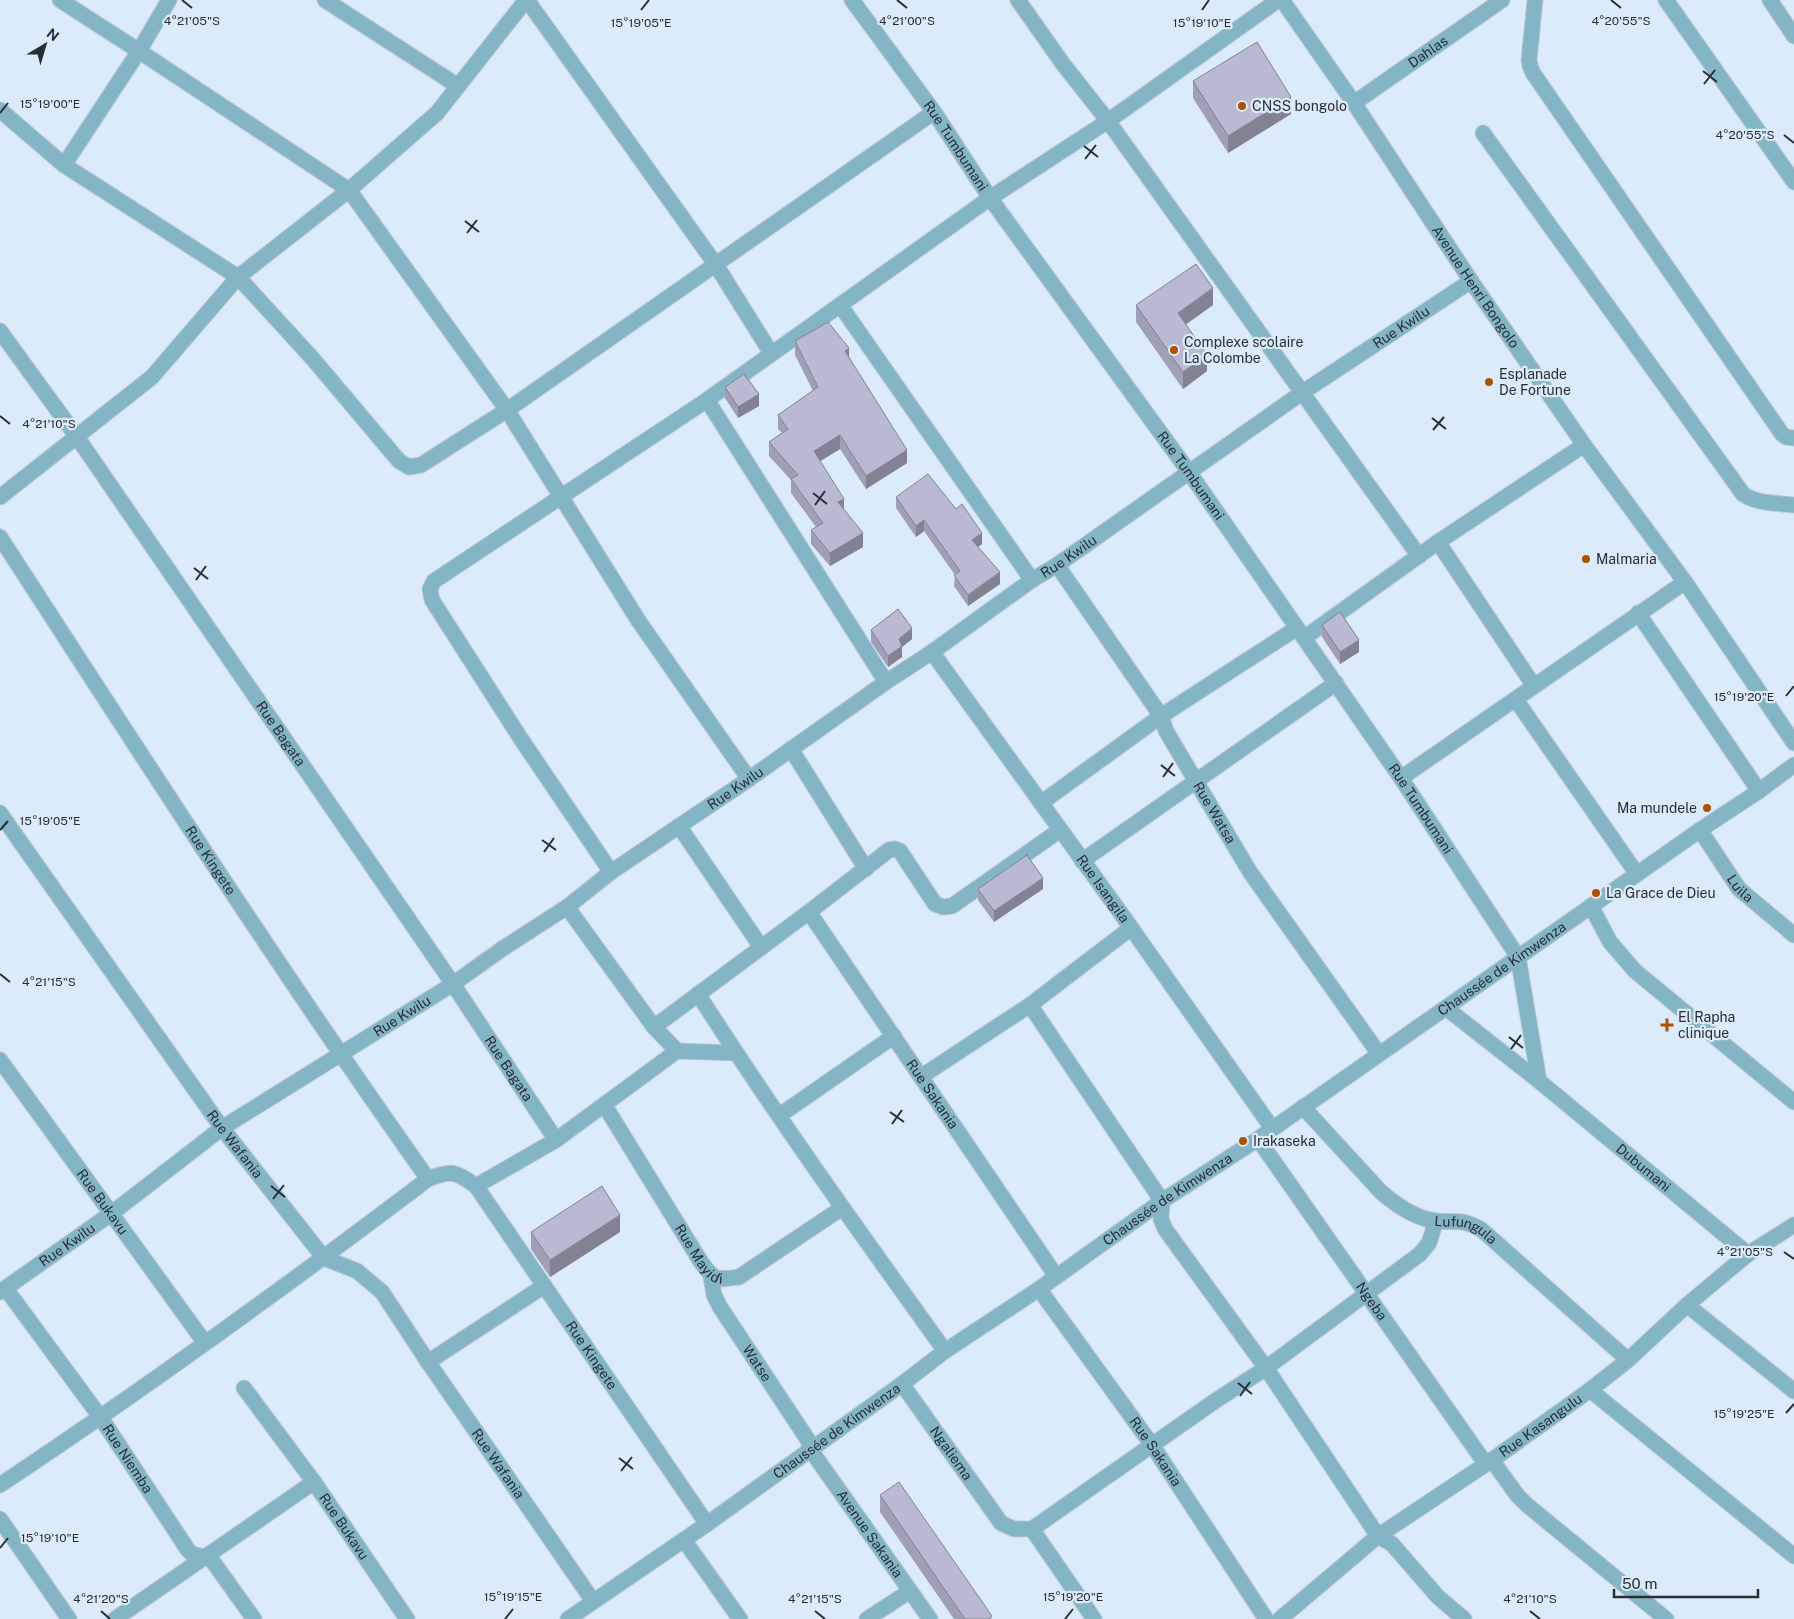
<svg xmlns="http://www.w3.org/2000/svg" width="1794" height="1619" font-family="'Public Sans',sans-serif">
<rect width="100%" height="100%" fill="#dcebfb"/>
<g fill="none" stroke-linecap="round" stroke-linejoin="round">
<g stroke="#bbc9d7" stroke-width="17">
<g id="minor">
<path d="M60,0L139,51L349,190L507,410L638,620L749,779"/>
<path d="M325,0L458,86"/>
<path d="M527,0L716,265L771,353"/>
<path id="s1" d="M852,0L934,112L990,198L1189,472L1401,778L1518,957L1539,1081"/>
<path d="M1018,0L1063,64L1108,121L1419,556"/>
<path d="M1535,0L1529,60L1530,66L1533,73L1782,434L1786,437L1794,438"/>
<path d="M1666,0L1794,182"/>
<path d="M1770,0L1794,36"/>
<path id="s2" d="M1354,103L1502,0"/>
<path d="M0,110L64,165L238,277L313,359L399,461L409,467L421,465L507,410L934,112"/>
<path d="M1483,133L1743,494C1757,504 1778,503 1794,505"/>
<path d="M64,165L139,51L169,0"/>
<path d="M840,305L1032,580"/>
<path id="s3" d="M0,331L77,437L453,984L556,1140"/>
<path d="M707,400L886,682"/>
<path d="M0,497L152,377L238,277L349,190L437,113L526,0"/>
<path id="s4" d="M0,537C140,753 279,969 428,1179"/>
<path d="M1438,542L1534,686"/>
<path id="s5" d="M1057,565L1161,716L1166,731L1250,872L1379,1054"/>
<path d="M1638,613L1759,791"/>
<path d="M1304,638L1438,542L1584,445"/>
<path id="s6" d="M932,652L1120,912L1272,1128"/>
<path d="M1516,700L1637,874"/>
<path d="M791,749L866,869"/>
<path d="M1401,778L1685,582"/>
<path d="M1041,803L1161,716L1297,628"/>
<path id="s7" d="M0,813L222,1128L324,1258L357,1271L382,1292L428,1362L593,1601"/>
<path d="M679,826L761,947"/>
<path id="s8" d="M1700,830L1739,889L1794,935"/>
<path d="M1082,861L1336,683"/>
<path d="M611,872L521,739L432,600L430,589L434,581L707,400L990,198L1108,121L1278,0"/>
<path d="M1591,906L1610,942L1635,971L1794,1102"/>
<path d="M567,907L654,1027L677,1051"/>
<path id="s9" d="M809,912L1056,1276"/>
<path d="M698,994C776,1116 861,1234 945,1351"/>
<path d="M1030,1005L1162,1201L1161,1219L1165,1229L1266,1368L1378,1536L1392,1544L1438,1597L1464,1619"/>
<path id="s10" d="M1446,1008L1539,1081L1748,1254"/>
<path d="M654,1027L809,912L889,850L895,849L900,851L935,904L943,907L952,906L1060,830"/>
<path id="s11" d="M0,1060L205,1343"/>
<path d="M922,1076L1030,1005L1131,928"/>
<path id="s12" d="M605,1106L701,1262C715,1281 716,1280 739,1277L842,1208"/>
<path id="s13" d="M1303,1107L1381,1192C1396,1205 1416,1219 1437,1221C1458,1223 1461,1218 1482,1230L1628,1360"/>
<path d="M780,1115L894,1036"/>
<path id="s14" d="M1258,1139L1485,1463"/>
<path id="s15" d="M476,1186L707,1524"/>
<path id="s16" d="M711,1276L714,1295L720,1307L804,1434L808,1440L810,1449L930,1619"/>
<path id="s17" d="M6,1289L101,1418L188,1550L192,1554L211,1559L254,1619"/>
<path id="s18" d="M1039,1289L1152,1445L1266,1619"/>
<path id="s19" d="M0,1292L112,1213L222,1128L453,984L502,949L567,907L611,872L749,779L886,682L932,652L1032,580L1057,565L1303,392L1471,281"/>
<path d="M1687,1305L1794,1391"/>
<path d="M428,1362L544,1286"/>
<path id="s20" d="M902,1384L1001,1523L1014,1529H1032L1215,1401L1266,1368L1420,1254L1429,1243L1436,1221"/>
<path id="s21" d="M244,1388L314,1482L407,1619"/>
<path d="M1590,1390L1794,1556"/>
<path d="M1492,1460L1517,1495L1527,1505L1666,1619"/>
<path d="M0,1485C146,1388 288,1285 428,1179C451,1170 456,1171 476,1186L556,1140L677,1051L736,1053"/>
<path d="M0,1519L69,1619"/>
<path d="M1032,1529L1094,1619"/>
<path d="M684,1540L740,1619"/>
<path d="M115,1619L314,1482"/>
<path d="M867,1619L910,1591"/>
<path id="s22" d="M1280,1619L1378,1536L1492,1460L1590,1390L1628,1360L1687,1305L1748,1254L1794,1225"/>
</g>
</g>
<g stroke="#bbc9d7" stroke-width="17">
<g id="tertiary">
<path id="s23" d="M1282,0L1354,103L1471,281L1584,445L1685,582L1794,743"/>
<path id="s24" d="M568,1619L707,1524L902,1384L945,1351L1039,1289L1162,1201L1258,1139L1700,830L1759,791L1794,765"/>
</g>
</g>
<use href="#minor" stroke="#84b5c5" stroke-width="15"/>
<use href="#tertiary" stroke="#84b5c5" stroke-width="15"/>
</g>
<g fill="#9fa0b5">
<path d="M1193,81L1291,114L1228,153L1193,98Z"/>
<path d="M1136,305H1213L1186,324L1207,371L1183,389L1136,322Z"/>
<path d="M795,341L849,357L907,463L866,489L840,449L820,461L863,547L830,566L811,544V530L816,527L791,493V480L769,456V442L782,433L778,429V415L813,391L795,355Z"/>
<path d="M725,387L759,406L738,418L725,398Z"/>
<path d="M896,497L982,544L978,547L1000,584L968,606L954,586L955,575L924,531L916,537L896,508Z"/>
<path d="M1322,625L1359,652L1340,664L1322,637Z"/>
<path d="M871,630L912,639L902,647V657L888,667L871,642Z"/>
<path d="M978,889H1043L994,922L978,900Z"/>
<path d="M531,1232H620L550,1277L531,1249Z"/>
<path d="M880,1495L992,1619H954L880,1512Z"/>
</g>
<g fill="#828293">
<path d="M1291,97V114L1228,153V136Z"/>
<path d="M1213,288V305L1178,330V313Z"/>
<path d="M849,348V362L845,351Z"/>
<path d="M1207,355V371L1183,389V372Z"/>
<path d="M759,394V406L738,418V407Z"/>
<path d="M840,435V449L814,465V451Z"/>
<path d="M907,450V463L866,489V476Z"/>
<path d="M844,499V512L838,502Z"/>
<path d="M924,520V531L916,537V526Z"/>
<path d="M863,533V547L830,566V553Z"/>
<path d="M982,533V544L972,551V540Z"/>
<path d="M1000,572V584L968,606V595Z"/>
<path d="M912,628V639L902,647V657L888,667V656L899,639Z"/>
<path d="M1359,640V652L1340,664V652Z"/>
<path d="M1043,878V889L994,922V911Z"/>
<path d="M620,1215V1232L550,1277V1260Z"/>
</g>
<g fill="#b9bad2" stroke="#828293">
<path d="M1257,42L1291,97L1228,136L1193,81Z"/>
<path d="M1196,264L1213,288L1178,313L1207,355L1183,372L1136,305Z"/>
<path d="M828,322L849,348L845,351L907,450L866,476L840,435L814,451L844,499L838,502L863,533L830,553L811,530L823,523L791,479L798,475L769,442L788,429L778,415L818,387L795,341Z"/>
<path d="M744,374L759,394L738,407L725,387Z"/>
<path d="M928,474L956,509L962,504L982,533L972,540L1000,572L968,595L954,575L960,571L924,520L916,526L896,497Z"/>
<path d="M898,609L912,628L899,639L902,646L888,656L871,630Z"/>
<path d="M1340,612L1359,640L1340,652L1322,625Z"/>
<path d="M1027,855L1043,878L994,911L978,889Z"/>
<path d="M602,1186L620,1215L550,1260L531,1232Z"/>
<path d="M899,1482L992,1616L988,1619H965L880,1495Z"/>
</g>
<path fill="none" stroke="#272e35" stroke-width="2" d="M182,0L192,8M897,0L907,8M1611,0L1621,8M641,10L649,0M1202,10L1209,0M1703,71L1717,82M1704,84L1715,70M0,113L8,103M1784,135L1794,143M1084,146L1098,157M1085,159L1096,145M465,221L479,232M467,233L477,220M0,416L10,424M1432,418L1446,429M1433,430L1444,417M813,493L827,504M815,505L825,491M194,568L208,579M196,580L206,566M1786,696L1794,686M1161,765L1175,776M1163,777L1173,763M0,830L8,821M542,840L556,850M544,852L554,838M0,974L10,982M1509,1037L1523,1048M1511,1049L1521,1035M890,1112L904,1122M892,1124L902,1110M271,1186L285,1197M273,1199L284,1185M1784,1252L1794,1259M1238,1383L1252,1394M1240,1396L1250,1382M1786,1413L1794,1404M619,1458L633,1469M621,1471L632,1457M0,1548L8,1538M101,1611L110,1619M815,1611L825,1619M1530,1611L1540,1619M505,1619L513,1609M1065,1619L1073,1609"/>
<g fill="#ae5000" stroke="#dcebfb" stroke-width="2">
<circle cx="1242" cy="106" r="5"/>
<circle cx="1174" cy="350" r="5"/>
<circle cx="1489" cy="382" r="5"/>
<circle cx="1586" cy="559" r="5"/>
<circle cx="1707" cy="808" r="5"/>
<circle cx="1596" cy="893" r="5"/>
<path d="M1664.5 1017.5h5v5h5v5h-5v5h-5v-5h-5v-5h5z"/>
<circle cx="1243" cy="1141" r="5"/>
</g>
<g text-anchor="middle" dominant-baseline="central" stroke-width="4.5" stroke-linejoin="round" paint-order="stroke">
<g font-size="14" fill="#272e35" stroke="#dcebfb">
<text stroke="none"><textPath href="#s2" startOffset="90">Dahlas</textPath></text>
<text stroke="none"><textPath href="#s1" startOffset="179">Rue Tumbumani</textPath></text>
<text stroke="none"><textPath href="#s23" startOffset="346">Avenue Henri Bongolo</textPath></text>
<text stroke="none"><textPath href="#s19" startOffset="1702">Rue Kwilu</textPath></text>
<text stroke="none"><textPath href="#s1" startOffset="584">Rue Tumbumani</textPath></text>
<text stroke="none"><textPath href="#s19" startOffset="1298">Rue Kwilu</textPath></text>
<text stroke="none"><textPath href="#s3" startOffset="491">Rue Bagata</textPath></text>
<text stroke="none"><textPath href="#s19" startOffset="892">Rue Kwilu</textPath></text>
<text stroke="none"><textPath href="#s1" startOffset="989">Rue Tumbumani</textPath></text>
<text stroke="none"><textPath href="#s5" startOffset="294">Rue Watsa</textPath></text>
<text stroke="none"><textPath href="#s4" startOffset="386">Rue Kingete</textPath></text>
<text stroke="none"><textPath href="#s8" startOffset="71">Luila</textPath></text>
<text stroke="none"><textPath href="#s6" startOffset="292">Rue Isangila</textPath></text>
<text stroke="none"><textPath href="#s24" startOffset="1138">Chaussée de Kimwenza</textPath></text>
<text stroke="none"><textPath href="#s19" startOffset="488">Rue Kwilu</textPath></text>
<text stroke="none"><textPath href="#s3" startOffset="896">Rue Bagata</textPath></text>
<text stroke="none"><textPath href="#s9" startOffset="220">Rue Sakania</textPath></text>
<text stroke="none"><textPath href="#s7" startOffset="406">Rue Wafania</textPath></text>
<text stroke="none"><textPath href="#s10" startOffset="254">Dubumani</textPath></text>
<text stroke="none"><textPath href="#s24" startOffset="732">Chaussée de Kimwenza</textPath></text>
<text stroke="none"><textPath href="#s11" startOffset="175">Rue Bukavu</textPath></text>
<text stroke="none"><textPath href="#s13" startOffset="210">Lufungula</textPath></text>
<text stroke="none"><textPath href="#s19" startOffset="82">Rue Kwilu</textPath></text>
<text stroke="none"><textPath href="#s12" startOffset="176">Rue Mayidi</textPath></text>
<text stroke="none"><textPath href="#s14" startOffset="198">Ngeba</textPath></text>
<text stroke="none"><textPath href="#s15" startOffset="205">Rue Kingete</textPath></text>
<text stroke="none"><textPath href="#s16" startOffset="100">Watse</textPath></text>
<text stroke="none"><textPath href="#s22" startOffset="325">Rue Kasangulu</textPath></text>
<text stroke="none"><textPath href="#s24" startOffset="328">Chaussée de Kimwenza</textPath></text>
<text stroke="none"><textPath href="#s18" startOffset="200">Rue Sakania</textPath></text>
<text stroke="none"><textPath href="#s20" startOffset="85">Ngaliema</textPath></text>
<text stroke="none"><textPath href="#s17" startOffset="209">Rue Niemba</textPath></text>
<text stroke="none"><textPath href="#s7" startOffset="826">Rue Wafania</textPath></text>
<text stroke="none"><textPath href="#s21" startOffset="171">Rue Bukavu</textPath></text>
<text stroke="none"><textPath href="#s16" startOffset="305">Avenue Sakania</textPath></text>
</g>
<g font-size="14" fill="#272e35" stroke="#dcebfb" text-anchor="start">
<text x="1252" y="106">CNSS bongolo</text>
<text x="1184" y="342">Complexe scolaire<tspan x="1184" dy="16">La Colombe</tspan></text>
<text x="1499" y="374">Esplanade<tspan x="1499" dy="16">De Fortune</tspan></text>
<text x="1596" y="559">Malmaria</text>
<text x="1697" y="808" text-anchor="end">Ma mundele</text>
<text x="1606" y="893">La Grace de Dieu</text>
<text x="1678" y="1017">El Rapha<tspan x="1678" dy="16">clinique</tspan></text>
<text x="1253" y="1141">Irakaseka</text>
</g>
</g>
<g font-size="12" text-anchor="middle" fill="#272e35" stroke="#dcebfb" stroke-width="4.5" stroke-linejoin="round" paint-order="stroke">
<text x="1621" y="25">4°20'55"S</text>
<text x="192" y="25">4°21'05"S</text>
<text x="907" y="25">4°21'00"S</text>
<text x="1202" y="27">15°19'10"E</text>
<text x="641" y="27">15°19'05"E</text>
<text x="50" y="108">15°19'00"E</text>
<text x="1745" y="139">4°20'55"S</text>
<text x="49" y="428">4°21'10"S</text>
<text x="1744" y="701">15°19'20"E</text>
<text x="50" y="825">15°19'05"E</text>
<text x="49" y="986">4°21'15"S</text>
<text x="1745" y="1256">4°21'05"S</text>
<text x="1744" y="1418">15°19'25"E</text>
<text x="50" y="1542">15°19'10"E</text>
<text x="513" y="1601">15°19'15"E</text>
<text x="1073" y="1601">15°19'20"E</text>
<text x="101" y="1603">4°21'20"S</text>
<text x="815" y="1603">4°21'15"S</text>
<text x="1530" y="1603">4°21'10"S</text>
</g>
<g transform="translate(45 45) rotate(38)" stroke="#dcebfb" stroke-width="4" paint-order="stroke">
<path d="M0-4L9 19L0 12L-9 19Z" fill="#272e35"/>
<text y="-8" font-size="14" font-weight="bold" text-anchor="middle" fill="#272e35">N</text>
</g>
<path d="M1614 1589v8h144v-8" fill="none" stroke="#272e35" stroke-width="2.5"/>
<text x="1622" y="1589" font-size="15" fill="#272e35" stroke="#dcebfb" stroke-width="4" paint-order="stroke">50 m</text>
</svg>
